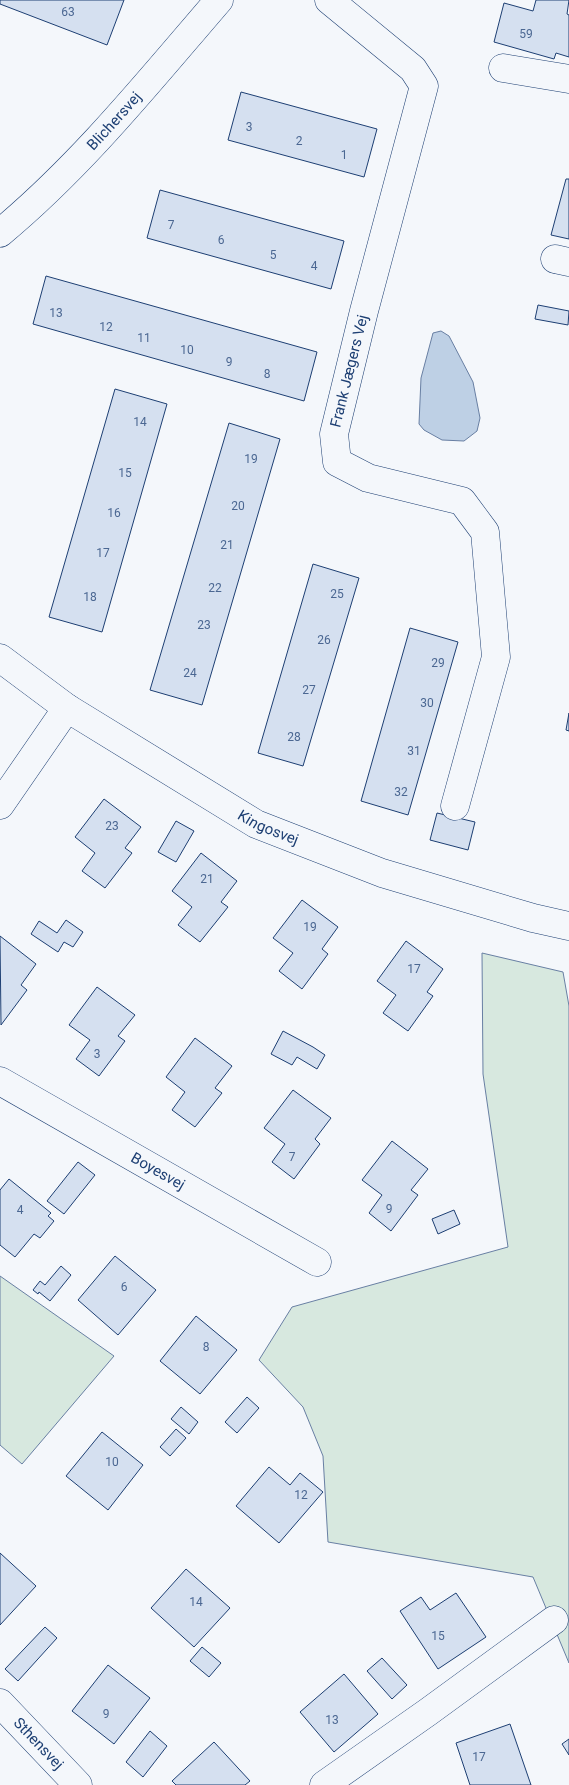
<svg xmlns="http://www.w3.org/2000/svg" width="569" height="1785" font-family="Roboto,sans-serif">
<rect width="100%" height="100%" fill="#f4f7fb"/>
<g fill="#d7e8df" stroke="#687fa3">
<path d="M482,953L563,972L569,1006V1663L533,1577L328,1542L323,1456L303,1407L259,1360L292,1307L508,1247L483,1074Z"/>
<path d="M0,1276L114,1356L22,1464L0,1445Z"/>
</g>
<path fill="#bed0e5" stroke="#687fa3" d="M441,331L449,336L473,382L480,418L477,431L464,441L442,440L424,430L419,424L421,378L433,333Z"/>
<g fill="#d5e0f0" stroke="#1d3f73">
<path d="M0,0H124L107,45L0,4Z"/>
<path d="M536,0H569L567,14L569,15V57L556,53L554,59L494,42L504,3L533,11Z"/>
<path d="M241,92L377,129L364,177L228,140Z"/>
<path d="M566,179H569V239L551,235Z"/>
<path d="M160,190L344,241L331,289L147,238Z"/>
<path d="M46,276L317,352L304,401L33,324Z"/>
<path d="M538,305L569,311L568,325L535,319Z"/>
<path d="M115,389L167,404L102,632L49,617Z"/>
<path d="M229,423L280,439L202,705L150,690Z"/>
<path d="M313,564L359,578L303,766L258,753Z"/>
<path d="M410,628L458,642L408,815L361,801Z"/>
<path d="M569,713V731L566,730Z"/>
<path d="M104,799L141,827L125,848L132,853L105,888L82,871L95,853L75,837Z"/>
<path d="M437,813L475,822L468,850L430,840Z"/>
<path d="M176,821L194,831L176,862L158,852Z"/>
<path d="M201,853L237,881L221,902L228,907L200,942L178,925L192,907L172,891Z"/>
<path d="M302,900L338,927L322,949L328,954L302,989L279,971L293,953L273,938Z"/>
<path d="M66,920L83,932L73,947L64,942L58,952L31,934L39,921L57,933Z"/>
<path d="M0,936L36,964L21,985L27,990L1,1025Z"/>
<path d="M406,941L443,969L427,992L433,996L408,1031L383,1013L396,995L377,981Z"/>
<path d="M97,987L135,1015L118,1036L125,1041L99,1076L76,1059L90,1040L69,1025Z"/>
<path d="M283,1031L313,1047L325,1055L317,1069L297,1057L292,1065L271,1054Z"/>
<path d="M195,1038L232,1066L215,1088L222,1093L195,1127L172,1110L185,1092L166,1077Z"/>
<path d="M293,1090L331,1118L315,1139L320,1144L294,1179L272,1162L285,1144L264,1128Z"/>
<path d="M392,1141L428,1169L411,1190L418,1195L391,1231L369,1213L382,1195L362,1180Z"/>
<path d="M78,1162L95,1175L64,1214L47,1201Z"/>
<path d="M9,1179L51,1213L48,1216L54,1221L40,1238L34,1234L15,1257L0,1245V1190Z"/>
<path d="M454,1210L460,1224L438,1234L432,1219Z"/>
<path d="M115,1256L156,1290L118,1335L78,1300Z"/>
<path d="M61,1266L71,1275L50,1301L39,1292L38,1294L33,1290L40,1281L45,1285Z"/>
<path d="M196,1316L237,1350L200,1394L160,1361Z"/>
<path d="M247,1397L259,1408L237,1433L225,1422Z"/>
<path d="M181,1407L198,1422L189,1434L171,1419Z"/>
<path d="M176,1429L186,1438L170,1456L160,1447Z"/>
<path d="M102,1432L143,1465L108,1510L66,1476Z"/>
<path d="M269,1467L290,1485L300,1473L323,1492L279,1543L236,1506Z"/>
<path d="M0,1553L36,1586L0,1625Z"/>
<path d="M186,1569L230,1608L194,1647L151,1608Z"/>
<path d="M456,1593L486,1637L438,1669L400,1611L421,1597L430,1610Z"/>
<path d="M45,1627L57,1638L18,1681L5,1669Z"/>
<path d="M202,1647L221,1663L209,1677L190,1661Z"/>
<path d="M382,1658L407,1685L392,1699L367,1671Z"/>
<path d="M108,1665L150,1698L114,1744L72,1711Z"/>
<path d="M344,1674L378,1714L334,1752L300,1712Z"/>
<path d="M510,1724L531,1785H470L456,1743Z"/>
<path d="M150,1731L167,1746L143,1777L126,1762Z"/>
<path d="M569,1739V1755L562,1744Z"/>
<path d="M214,1742L250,1781L245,1785H176L172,1781Z"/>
</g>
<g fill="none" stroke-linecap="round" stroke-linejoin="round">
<g stroke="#1d3f73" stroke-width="29">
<g id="minor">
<path d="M329,0L413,69L424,86L364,311L334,434L337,462L368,478L462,501L485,532L496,657L455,806"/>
<path d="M503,68L569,79"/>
<path id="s1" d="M0,233C82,165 150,80 219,0"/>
<path d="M555,259L569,262"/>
<path id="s2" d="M0,658L67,708L256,824L382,873L533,918L569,926"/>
<path d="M0,805L67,708"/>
<path id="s3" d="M0,1081L317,1262"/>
<path id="s4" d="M0,1703L78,1785"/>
<path d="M324,1785L428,1712L554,1620"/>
</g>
</g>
<use href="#minor" stroke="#f4f7fb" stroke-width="28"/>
</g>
<g text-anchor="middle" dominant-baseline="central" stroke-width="4" stroke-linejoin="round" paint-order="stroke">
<g font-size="12" fill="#4b6792">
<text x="68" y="12">63</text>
<text x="526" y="34">59</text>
<text x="249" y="127">3</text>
<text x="299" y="141">2</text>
<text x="344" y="155">1</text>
<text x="171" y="225">7</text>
<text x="221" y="240">6</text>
<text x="273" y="255">5</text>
<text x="314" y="266">4</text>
<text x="56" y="313">13</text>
<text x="106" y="327">12</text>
<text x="144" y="338">11</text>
<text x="187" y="350">10</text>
<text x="229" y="362">9</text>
<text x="267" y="374">8</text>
<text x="140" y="422">14</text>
<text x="251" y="459">19</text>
<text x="125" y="473">15</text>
<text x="238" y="506">20</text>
<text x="114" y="513">16</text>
<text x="227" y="545">21</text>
<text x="103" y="553">17</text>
<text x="215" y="588">22</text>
<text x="337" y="594">25</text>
<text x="90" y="597">18</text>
<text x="204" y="625">23</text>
<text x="324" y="640">26</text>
<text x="438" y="663">29</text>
<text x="190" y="673">24</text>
<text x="309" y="690">27</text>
<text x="427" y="703">30</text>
<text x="294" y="737">28</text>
<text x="414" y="751">31</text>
<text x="401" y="792">32</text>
<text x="112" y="826">23</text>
<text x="207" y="879">21</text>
<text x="310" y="927">19</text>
<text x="414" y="969">17</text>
<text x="97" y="1054">3</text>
<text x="292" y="1157">7</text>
<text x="389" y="1209">9</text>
<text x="20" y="1210">4</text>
<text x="124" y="1287">6</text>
<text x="206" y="1347">8</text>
<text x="112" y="1462">10</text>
<text x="301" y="1495">12</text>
<text x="196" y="1602">14</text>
<text x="438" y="1636">15</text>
<text x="106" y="1714">9</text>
<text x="332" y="1720">13</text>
<text x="479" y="1757">17</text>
</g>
<g font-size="15" fill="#1d3f73" stroke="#f4f7fb">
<text stroke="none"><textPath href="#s1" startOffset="160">Blichersvej</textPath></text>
<text transform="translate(349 371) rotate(-76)">Frank Jægers Vej</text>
<text stroke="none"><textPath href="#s2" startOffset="318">Kingosvej</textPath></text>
<text stroke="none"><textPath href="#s3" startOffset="182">Boyesvej</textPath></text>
<text stroke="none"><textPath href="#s4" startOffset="56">Sthensvej</textPath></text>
</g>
</g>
</svg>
